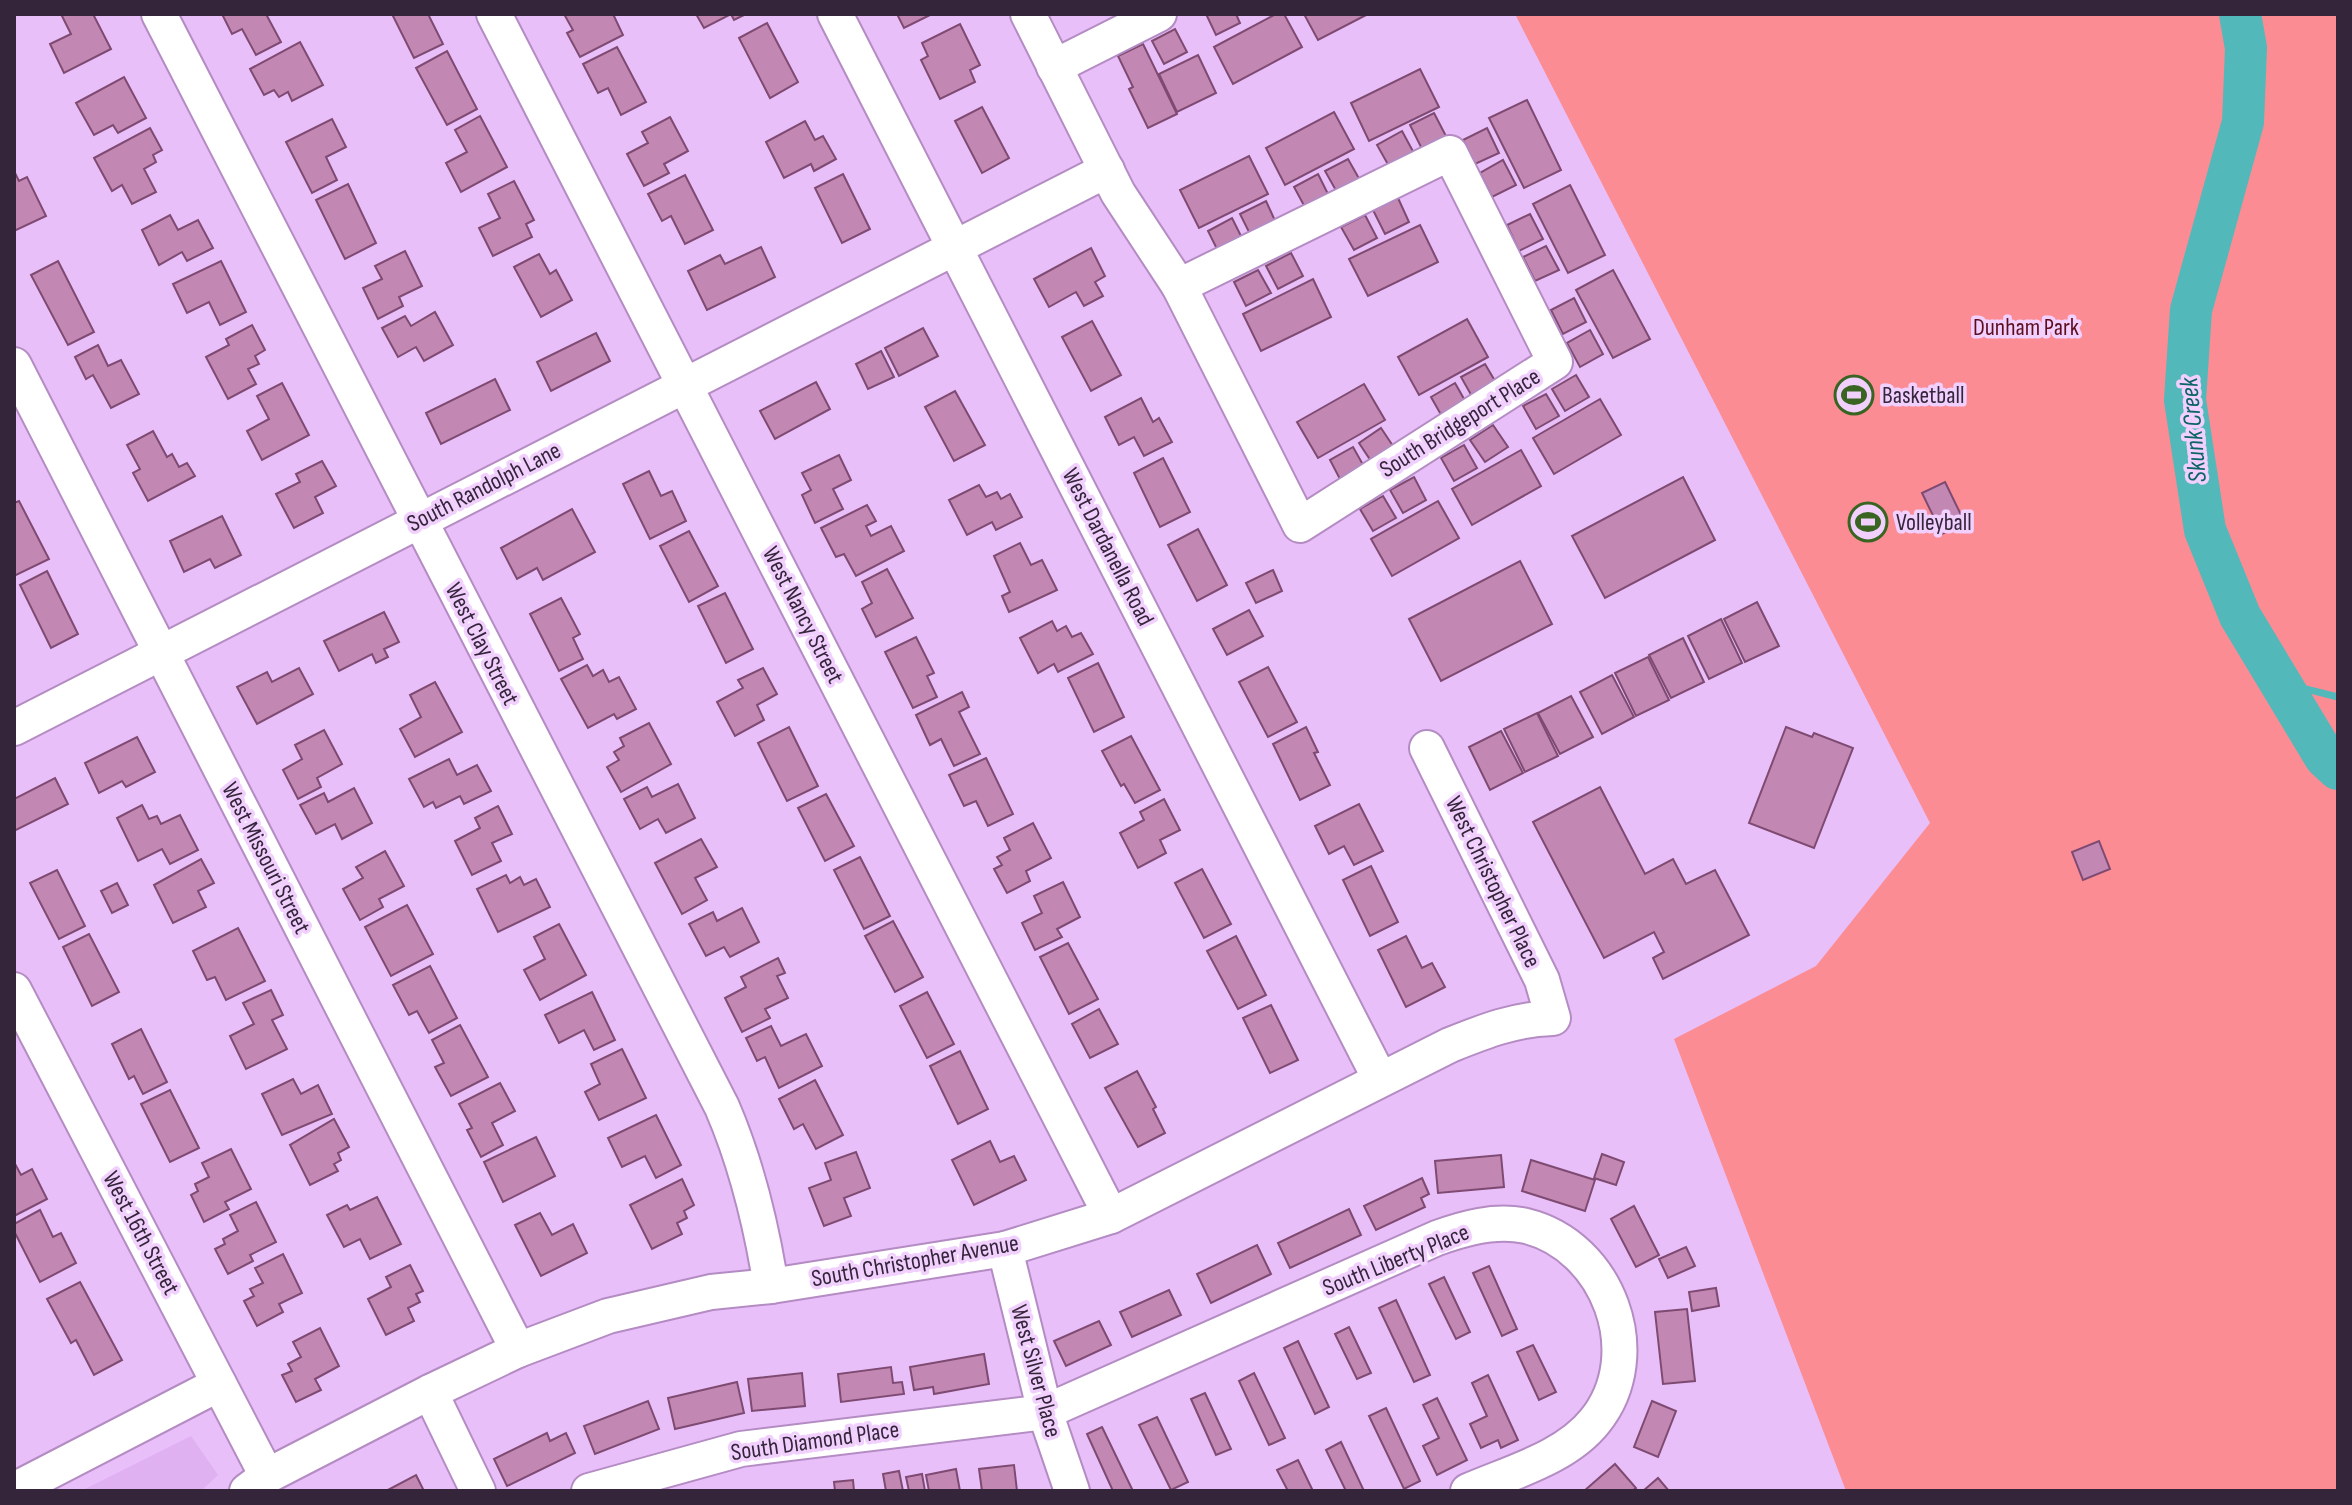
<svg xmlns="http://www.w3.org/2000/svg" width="2352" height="1505" font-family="'Sofia Sans Condensed',sans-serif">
<rect width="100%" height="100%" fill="#e9bff9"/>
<path fill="#dfb1f1" d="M191,1436L218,1475L201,1491H81Z"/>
<path fill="#fb8c94" d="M1515,14H2338V1491H1846L1674,1039L1816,966L1930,823Z"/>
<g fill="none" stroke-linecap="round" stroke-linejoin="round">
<path stroke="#53b8b9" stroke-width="7" d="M2278,682L2338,697"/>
<path stroke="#53b8b9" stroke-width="42" d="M2240,14L2246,48L2243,122L2191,310L2185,400L2205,530L2240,616L2325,757L2338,769"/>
</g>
<g fill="#c288b3" stroke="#7e4a72" stroke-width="2">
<path d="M61,14H93L111,49L64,73L50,44L71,34Z"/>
<path d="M222,14H266L281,42L256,55L242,29L232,34Z"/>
<path d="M392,14H428L443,44L414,58Z"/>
<path d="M564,14H613L623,35L580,57L567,33L573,30Z"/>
<path d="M696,14H746L734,20L731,14L704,28Z"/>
<path d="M897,14H932L904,28Z"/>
<path d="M1206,14H1236L1240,23L1216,35Z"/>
<path d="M1276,14H1284L1302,47L1233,84L1214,47Z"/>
<path d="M1304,14H1368L1318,40Z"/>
<path d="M767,23L798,82L770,98L739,38Z"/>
<path d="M960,24L980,65L970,70L975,82L940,99L921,60L928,56L922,43Z"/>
<path d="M1175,29L1187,52L1164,64L1152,41Z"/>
<path d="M300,42L323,85L292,101L288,92L279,97L274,90L264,95L250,69Z"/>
<path d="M1143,44L1177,114L1148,128L1129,89L1133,87L1118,56Z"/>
<path d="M617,47L646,102L621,115L608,88L598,93L583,64Z"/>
<path d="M447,51L477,109L447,125L416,68Z"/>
<path d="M1198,55L1216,93L1177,112L1159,74Z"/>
<path d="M1420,69L1439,107L1369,141L1351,103Z"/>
<path d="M124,77L146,118L118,133L113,125L94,135L76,103Z"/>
<path d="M1527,100L1561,170L1524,188L1489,118Z"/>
<path d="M982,107L1009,158L982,173L955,121Z"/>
<path d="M1334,112L1354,149L1285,185L1266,148Z"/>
<path d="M1434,113L1447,138L1423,151L1410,125Z"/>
<path d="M480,116L507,167L461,192L446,163L467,152L455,130Z"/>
<path d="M670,117L688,151L664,164L669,173L644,186L627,154L648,143L642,132Z"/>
<path d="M332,119L346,147L326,157L337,180L312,193L286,142Z"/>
<path d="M805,121L815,140L823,136L836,159L814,171L811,164L784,178L766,142Z"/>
<path d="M150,128L162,150L153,155L156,162L144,169L156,192L132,204L122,185L112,191L94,158Z"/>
<path d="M1487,128L1499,153L1475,164L1463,140Z"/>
<path d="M1402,131L1415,155L1390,168L1377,145Z"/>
<path d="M1249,156L1268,194L1199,228L1180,190Z"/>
<path d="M1348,159L1361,182L1338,194L1325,171Z"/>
<path d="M1503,160L1516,185L1492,197L1480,173Z"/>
<path d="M14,171L19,181L27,177L46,216L14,231Z"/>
<path d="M843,174L870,229L842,243L815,188Z"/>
<path d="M1318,174L1330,198L1307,211L1294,187Z"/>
<path d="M685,175L713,230L685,244L671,216L662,221L648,194Z"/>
<path d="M514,181L534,220L526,224L532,237L493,256L479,228L500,218L488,194Z"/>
<path d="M348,184L376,243L345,259L316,200Z"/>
<path d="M1570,185L1605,255L1568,273L1533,204Z"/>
<path d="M1398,198L1409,222L1385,234L1373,210Z"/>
<path d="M1266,201L1277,225L1252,238L1240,214Z"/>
<path d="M1530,214L1543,239L1519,251L1507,225Z"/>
<path d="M170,215L178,230L198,220L213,248L187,261L182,252L159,265L142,230Z"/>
<path d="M1365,215L1377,238L1354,250L1341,227Z"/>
<path d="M1232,218L1244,242L1220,255L1208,231Z"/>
<path d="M1420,225L1438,262L1368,296L1349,259Z"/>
<path d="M1546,246L1559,270L1535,281L1523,257Z"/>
<path d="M761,247L775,277L707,310L688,271L720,255L725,264Z"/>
<path d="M1091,248L1105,276L1095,282L1103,296L1084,306L1076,292L1049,307L1034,279Z"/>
<path d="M405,251L422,286L399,297L403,306L378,319L363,288L382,279L375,266Z"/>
<path d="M1291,253L1303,276L1278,289L1266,266Z"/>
<path d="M539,254L550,274L556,270L572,300L541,317L514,267Z"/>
<path d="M58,261L94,332L68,345L31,275Z"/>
<path d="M221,261L246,312L220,325L209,302L187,313L173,284Z"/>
<path d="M1258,270L1271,293L1246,306L1234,282Z"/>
<path d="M1613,270L1650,339L1613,358L1576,290Z"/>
<path d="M1313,279L1331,317L1261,351L1243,314Z"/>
<path d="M1574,298L1586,322L1563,334L1551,310Z"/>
<path d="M435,312L453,345L424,361L416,347L398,357L382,328L405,316L411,326Z"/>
<path d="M1467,319L1488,357L1419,395L1398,357Z"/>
<path d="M1092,321L1121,375L1091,391L1062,337Z"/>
<path d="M252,325L265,350L255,356L259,364L248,369L256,384L228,399L206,357L229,345L226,339Z"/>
<path d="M923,328L938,356L899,376L885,348Z"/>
<path d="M1590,330L1603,354L1580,367L1567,343Z"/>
<path d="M596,333L610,361L551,391L537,362Z"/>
<path d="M98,345L108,366L121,360L139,394L111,408L93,375L86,379L75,357Z"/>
<path d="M881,351L894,377L868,389L856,364Z"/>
<path d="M1485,364L1498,386L1474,400L1461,377Z"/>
<path d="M1576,375L1589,397L1565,411L1552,389Z"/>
<path d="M495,379L510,410L441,444L426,413Z"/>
<path d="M816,382L830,409L775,439L760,411Z"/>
<path d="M282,383L309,435L262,460L247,431L269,419L257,396Z"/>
<path d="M1455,383L1468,406L1444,420L1431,397Z"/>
<path d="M1364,384L1385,420L1318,458L1297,422Z"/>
<path d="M955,391L985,445L954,461L925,407Z"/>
<path d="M1546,394L1559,416L1536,429L1523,406Z"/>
<path d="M1141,398L1153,422L1159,418L1172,442L1144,456L1134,437L1119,445L1105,417Z"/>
<path d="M1600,399L1621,435L1554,474L1533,438Z"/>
<path d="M1493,425L1508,447L1485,462L1470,440Z"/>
<path d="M1381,428L1395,449L1373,464L1359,443Z"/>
<path d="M153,431L167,457L172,454L179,467L187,463L195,476L148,501L133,473L140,469L127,445Z"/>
<path d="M1464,445L1477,468L1454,481L1441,458Z"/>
<path d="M1353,447L1366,470L1342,483L1330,460Z"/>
<path d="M1521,450L1541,486L1472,525L1452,489Z"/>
<path d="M839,455L851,480L833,489L843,509L815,523L802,495L811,490L802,473Z"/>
<path d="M1163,458L1190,512L1160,527L1134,473Z"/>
<path d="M322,461L336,486L315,497L323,513L294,528L276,494L300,482L296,474Z"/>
<path d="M649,471L661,496L672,491L686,521L650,539L623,484Z"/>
<path d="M1414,477L1426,500L1403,513L1390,490Z"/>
<path d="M1683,477L1715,540L1605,598L1572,536Z"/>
<path d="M1945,482L1965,523L1942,534L1922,493Z"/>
<path d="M979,485L986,497L997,492L1001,499L1010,494L1022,517L996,530L992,522L967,535L949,500Z"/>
<path d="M1383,496L1396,518L1373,531L1360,509Z"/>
<path d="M19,501L49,559L14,576V503Z"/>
<path d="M1438,501L1459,538L1392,576L1371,539Z"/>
<path d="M867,505L876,521L866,526L871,536L891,526L904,551L856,576L844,554L836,557L821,528Z"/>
<path d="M572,509L595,552L543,580L537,568L517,579L501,548Z"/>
<path d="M222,516L241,555L215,568L210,559L184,572L170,541Z"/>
<path d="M1198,529L1227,585L1197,601L1168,545Z"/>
<path d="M689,531L718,586L689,602L660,546Z"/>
<path d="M1020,543L1031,565L1042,560L1057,590L1009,612L1002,596L1010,592L994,556Z"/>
<path d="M1520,561L1552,624L1441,681L1409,619Z"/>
<path d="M887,569L913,618L876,637L862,609L872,603L862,582Z"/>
<path d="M1273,570L1282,591L1256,603L1246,583Z"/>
<path d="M47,571L78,634L51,648L20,585Z"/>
<path d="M725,593L753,649L726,663L698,606Z"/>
<path d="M561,598L580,634L573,638L583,659L559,671L530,614Z"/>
<path d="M1757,602L1779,646L1745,662L1724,619Z"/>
<path d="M1249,610L1263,636L1227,655L1213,629Z"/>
<path d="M384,612L399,642L384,649L388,657L376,663L372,654L339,671L324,641Z"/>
<path d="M1721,619L1742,663L1709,679L1688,636Z"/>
<path d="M1052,621L1057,631L1066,626L1072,637L1081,633L1093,654L1058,672L1054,664L1038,673L1020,638Z"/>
<path d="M916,637L934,673L927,676L937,697L913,708L885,652Z"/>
<path d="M1683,638L1704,682L1671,698L1649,655Z"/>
<path d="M1648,657L1669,700L1636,716L1615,673Z"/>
<path d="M1098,663L1124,717L1094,732L1068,678Z"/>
<path d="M587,665L593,676L603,670L609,682L619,677L636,709L617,719L614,714L588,728L561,679Z"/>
<path d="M1268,667L1297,722L1268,737L1239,682Z"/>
<path d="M299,668L313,694L257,724L237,687L267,672L272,682Z"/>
<path d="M763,668L777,694L757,705L764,720L735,736L717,702L743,688L738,680Z"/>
<path d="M1612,675L1634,717L1602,734L1580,692Z"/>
<path d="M435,682L462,732L415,757L400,729L421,717L410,695Z"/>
<path d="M962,692L969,707L959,712L980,754L954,766L941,739L930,745L916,715Z"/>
<path d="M1571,696L1593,737L1560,754L1538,713Z"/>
<path d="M1537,713L1558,756L1525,772L1504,729Z"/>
<path d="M649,723L671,764L621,792L607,767L619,760L614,752L624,746L620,738Z"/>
<path d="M789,727L818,786L787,801L758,743Z"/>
<path d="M1306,727L1318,752L1314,753L1330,785L1300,800L1273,744Z"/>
<path d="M1786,727L1812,737L1814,733L1853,748L1814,848L1749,823Z"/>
<path d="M324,730L342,764L317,778L321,787L298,799L283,770L302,759L295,745Z"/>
<path d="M1501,731L1523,773L1490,790L1469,747Z"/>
<path d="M1131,736L1160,790L1135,803L1124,784L1121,786L1102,751Z"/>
<path d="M137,737L155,772L126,787L122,781L99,793L85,763Z"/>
<path d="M986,758L1013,814L988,826L976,801L964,806L949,775Z"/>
<path d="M449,759L457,775L477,765L491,791L464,804L460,796L436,808L433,802L424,807L409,779Z"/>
<path d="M55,778L68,804L14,831V799Z"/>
<path d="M678,784L695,818L666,833L658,819L640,829L624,799L647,787L652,797Z"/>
<path d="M1600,787L1645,874L1673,859L1686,884L1715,870L1749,935L1663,979L1653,958L1664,952L1654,932L1604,958L1533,822Z"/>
<path d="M354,788L372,823L342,839L335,824L316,834L300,805L324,793L328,802Z"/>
<path d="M826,794L854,846L825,861L798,808Z"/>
<path d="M1164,799L1180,830L1160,840L1166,853L1138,868L1120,833L1144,820L1140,812Z"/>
<path d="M1359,804L1383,851L1354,865L1344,846L1329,854L1315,826Z"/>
<path d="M142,805L149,819L157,816L161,824L180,815L198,850L170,864L162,849L138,861L117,818Z"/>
<path d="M498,806L512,834L492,843L501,861L472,875L455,841L480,828L475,818Z"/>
<path d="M1033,823L1051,858L1026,871L1030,881L1007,893L994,869L1002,865L997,857L1010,850L1004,838Z"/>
<path d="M701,839L717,867L695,878L707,900L682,914L655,863Z"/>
<path d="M2099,841L2110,869L2083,880L2072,852Z"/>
<path d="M385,851L404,886L379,899L383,907L360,920L343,889L363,878L356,867Z"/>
<path d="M860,857L890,916L864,929L834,870Z"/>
<path d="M201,859L214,883L198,891L206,907L173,923L154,885Z"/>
<path d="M1371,866L1398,922L1370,936L1343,880Z"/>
<path d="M1202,869L1231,924L1204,938L1175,883Z"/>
<path d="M57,870L85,926L59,939L30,883Z"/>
<path d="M506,875L510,883L520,877L524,885L536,879L550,907L498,932L477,889Z"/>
<path d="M1063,882L1080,917L1057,929L1062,937L1035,950L1022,923L1042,913L1034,896Z"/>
<path d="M117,883L128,905L112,913L101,891Z"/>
<path d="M407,905L433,954L391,976L365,927Z"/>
<path d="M742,908L759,942L730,957L724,947L706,956L689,924L713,912L717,921Z"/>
<path d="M893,921L923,977L895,992L865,936Z"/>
<path d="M559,924L586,975L540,1000L524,970L545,959L534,937Z"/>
<path d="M238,928L265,981L226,1000L215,977L207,980L193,951Z"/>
<path d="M89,934L119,992L92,1006L63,947Z"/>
<path d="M1236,936L1266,995L1238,1009L1207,951Z"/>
<path d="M1406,936L1422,968L1432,963L1445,987L1406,1007L1378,950Z"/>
<path d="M1068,943L1098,999L1069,1014L1040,957Z"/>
<path d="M778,958L785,973L777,976L788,998L765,1009L770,1018L742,1032L725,998L746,987L741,977Z"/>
<path d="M430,966L457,1018L429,1033L417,1011L409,1015L393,985Z"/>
<path d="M271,990L283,1015L272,1020L287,1049L246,1069L230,1036L254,1024L243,1003Z"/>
<path d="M592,992L615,1040L594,1050L584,1030L559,1043L545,1015Z"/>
<path d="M927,992L954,1044L927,1058L900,1006Z"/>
<path d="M1271,1005L1298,1060L1270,1073L1243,1018Z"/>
<path d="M1099,1009L1118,1044L1090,1058L1072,1024Z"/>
<path d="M460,1025L488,1077L451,1096L435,1067L444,1063L432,1040Z"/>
<path d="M771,1026L781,1046L806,1034L822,1066L779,1088L765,1057L757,1061L746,1038Z"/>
<path d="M141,1029L167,1082L143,1094L134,1076L129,1079L112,1044Z"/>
<path d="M622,1049L646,1098L599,1120L585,1092L600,1084L591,1064Z"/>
<path d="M960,1051L988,1109L958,1124L930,1066Z"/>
<path d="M1137,1071L1156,1107L1153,1109L1165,1133L1138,1147L1105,1088Z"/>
<path d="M293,1079L301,1094L318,1085L332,1114L282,1135L262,1094Z"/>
<path d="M815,1080L843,1135L816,1149L803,1124L794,1129L779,1099Z"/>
<path d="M500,1083L515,1111L492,1123L503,1145L481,1157L467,1130L472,1128L459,1104Z"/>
<path d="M170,1090L199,1148L170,1162L141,1104Z"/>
<path d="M656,1115L681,1165L656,1178L645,1156L622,1167L608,1138Z"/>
<path d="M334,1119L349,1147L338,1153L341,1160L334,1164L338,1171L310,1185L290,1145Z"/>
<path d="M536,1137L555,1176L503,1202L484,1162Z"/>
<path d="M990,1141L1000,1162L1014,1156L1026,1180L974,1205L952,1160Z"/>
<path d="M231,1149L251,1189L225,1202L229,1209L204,1222L191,1195L198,1191L195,1184L209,1177L202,1163Z"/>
<path d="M856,1152L870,1188L844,1198L851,1216L824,1226L809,1188L831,1180L825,1163Z"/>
<path d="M1602,1154L1624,1162L1616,1185L1594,1178Z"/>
<path d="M1501,1155L1504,1187L1438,1193L1435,1161Z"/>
<path d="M1531,1160L1595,1180L1585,1211L1522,1191Z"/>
<path d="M14,1162L21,1175L32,1169L47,1199L14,1216Z"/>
<path d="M1422,1178L1429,1194L1421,1198L1425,1207L1376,1230L1364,1206Z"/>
<path d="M682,1179L694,1205L684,1211L687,1218L677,1223L682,1234L652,1249L630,1205Z"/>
<path d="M377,1197L401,1244L370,1259L360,1239L344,1247L327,1215L347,1205L350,1210Z"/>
<path d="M256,1202L276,1242L250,1255L253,1261L228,1274L215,1249L225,1244L223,1239L238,1231L230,1215Z"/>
<path d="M1634,1206L1659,1255L1636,1267L1611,1219Z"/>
<path d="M1349,1209L1361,1235L1290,1268L1278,1243Z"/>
<path d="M40,1210L53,1237L61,1233L76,1263L40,1282L14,1231V1224Z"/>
<path d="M540,1213L552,1235L573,1224L587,1253L541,1276L515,1225Z"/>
<path d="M1257,1245L1271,1274L1211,1303L1197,1274Z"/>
<path d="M1686,1247L1695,1266L1668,1278L1659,1259Z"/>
<path d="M283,1254L302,1293L279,1304L283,1312L257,1326L244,1301L254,1296L250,1289L263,1283L255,1268Z"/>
<path d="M410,1265L423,1291L416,1294L420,1302L408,1308L414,1321L386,1335L368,1299L391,1287L386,1277Z"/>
<path d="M1489,1266L1517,1329L1502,1336L1473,1273Z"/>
<path d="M1444,1277L1470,1332L1456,1339L1429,1284Z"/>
<path d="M80,1282L122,1360L94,1375L76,1340L71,1343L47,1299Z"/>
<path d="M1716,1288L1719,1306L1692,1311L1689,1292Z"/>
<path d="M1169,1290L1181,1315L1132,1337L1120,1312Z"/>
<path d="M1396,1300L1430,1375L1414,1382L1379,1308Z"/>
<path d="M1687,1309L1695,1381L1663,1384L1655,1312Z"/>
<path d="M1099,1321L1111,1345L1066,1366L1054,1341Z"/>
<path d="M1349,1327L1371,1373L1357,1379L1335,1334Z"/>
<path d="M320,1328L339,1366L315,1379L321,1390L296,1402L282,1375L292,1371L288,1364L301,1357L293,1342Z"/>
<path d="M1298,1341L1329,1407L1315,1414L1284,1348Z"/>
<path d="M1533,1345L1556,1392L1539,1400L1517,1352Z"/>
<path d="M984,1354L989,1384L934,1394L933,1387L914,1390L910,1367Z"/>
<path d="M891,1367L893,1383L902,1382L904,1394L841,1402L838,1374Z"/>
<path d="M802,1373L805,1406L752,1411L748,1379Z"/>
<path d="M1254,1373L1285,1438L1269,1445L1239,1381Z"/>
<path d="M1488,1375L1518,1440L1501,1448L1498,1440L1481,1448L1470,1424L1487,1416L1472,1383Z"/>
<path d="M737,1382L744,1413L675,1429L668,1398Z"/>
<path d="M1205,1393L1231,1449L1216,1455L1191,1399Z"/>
<path d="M1437,1398L1467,1460L1437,1475L1423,1446L1439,1438L1423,1405Z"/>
<path d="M648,1401L659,1429L595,1454L584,1426Z"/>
<path d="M1652,1401L1676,1411L1658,1457L1634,1447Z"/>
<path d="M1386,1408L1420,1481L1404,1489L1369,1416Z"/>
<path d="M1157,1417L1188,1482L1171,1490L1139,1425Z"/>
<path d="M1102,1427L1133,1491H1113L1087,1434Z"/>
<path d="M547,1433L550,1441L566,1433L575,1453L507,1486L494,1459Z"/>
<path d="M1341,1442L1364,1491H1346L1326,1450Z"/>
<path d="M1298,1460L1313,1491H1288L1277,1470Z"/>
<path d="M1615,1464L1636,1488L1632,1491H1584Z"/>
<path d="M1014,1465L1017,1491H982L979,1469Z"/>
<path d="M956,1469L960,1491H929L926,1475Z"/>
<path d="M899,1471L903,1491H886L883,1474Z"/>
<path d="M922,1474L925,1491H909L906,1477Z"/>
<path d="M416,1475L424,1491H386Z"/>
<path d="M1658,1478L1669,1491H1643Z"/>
<path d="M853,1480L854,1491H835L834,1482Z"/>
</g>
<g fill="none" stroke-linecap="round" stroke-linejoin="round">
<g stroke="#b48cc3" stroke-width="38">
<g id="minor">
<path d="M159,14L722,1107C747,1165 761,1223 771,1286"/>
<path d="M494,14L1111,1216"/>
<path d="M835,14L1380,1079"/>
<path d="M1028,14L1118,193L1179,286"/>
<path d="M1054,67L1159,14"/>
<path d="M1450,153L1555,362L1300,525L1179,286Z"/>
<path d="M14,365L518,1350"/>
<path d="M14,728L1107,170"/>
<path d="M14,990L267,1476"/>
<path d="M1005,1249L1045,1412L1072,1491"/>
<path d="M430,1392L478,1491"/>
<path d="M14,1490L219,1384"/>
<path d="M247,1491L267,1476L430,1392L518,1350L608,1316L711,1292L771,1286L1005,1249L1111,1216L1450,1045C1485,1031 1515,1019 1553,1018L1542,980L1427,748"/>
<path d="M589,1491L741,1449L1045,1412L1437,1238C1464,1228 1496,1219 1526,1226C1608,1246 1649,1354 1595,1421C1566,1458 1509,1473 1468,1491"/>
</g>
</g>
<use href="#minor" stroke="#fff" stroke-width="34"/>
</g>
<defs>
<g id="stadium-ring" transform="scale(2)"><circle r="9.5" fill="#f1d0fe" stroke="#396422" stroke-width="1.5"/><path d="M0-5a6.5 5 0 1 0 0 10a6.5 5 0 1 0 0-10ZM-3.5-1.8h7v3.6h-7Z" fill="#396422"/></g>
</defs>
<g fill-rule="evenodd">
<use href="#stadium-ring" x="1854" y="395"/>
<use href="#stadium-ring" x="1868" y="522"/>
</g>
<g text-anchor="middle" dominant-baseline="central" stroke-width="7" stroke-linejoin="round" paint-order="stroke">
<g font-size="24" fill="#5d0c1c" stroke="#f1d0fe">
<text x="2026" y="327">Dunham Park</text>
</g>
<g font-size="24" fill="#35253b" stroke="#f1d0fe" text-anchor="start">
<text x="1882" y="395">Basketball</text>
<text x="1896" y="522">Volleyball</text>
</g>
<g font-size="24" fill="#35253b" stroke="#f1d0fe">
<text transform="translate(1460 423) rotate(-32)">South Bridgeport Place</text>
<text transform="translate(484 487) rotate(-27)">South Randolph Lane</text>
<text transform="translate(1108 547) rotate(63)">West Dardanella Road</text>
<text transform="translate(803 615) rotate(63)">West Nancy Street</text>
<text transform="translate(482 644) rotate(63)">West Clay Street</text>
<text transform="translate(266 858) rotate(63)">West Missouri Street</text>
<text transform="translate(1493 882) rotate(64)">West Christopher Place</text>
<text transform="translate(141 1233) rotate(62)">West 16th Street</text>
<text transform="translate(1396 1260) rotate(-22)">South Liberty Place</text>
<text transform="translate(915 1261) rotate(-10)">South Christopher Avenue</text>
<text transform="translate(1036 1371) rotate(75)">West Silver Place</text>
<text transform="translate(815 1441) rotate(-8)">South Diamond Place</text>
</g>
<g font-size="26" font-style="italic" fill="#0d6465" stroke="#f1d0fe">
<text transform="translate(2194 430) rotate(-95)">Skunk Creek</text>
</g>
</g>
<rect width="2352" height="1505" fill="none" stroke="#35253b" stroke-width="32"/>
</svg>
